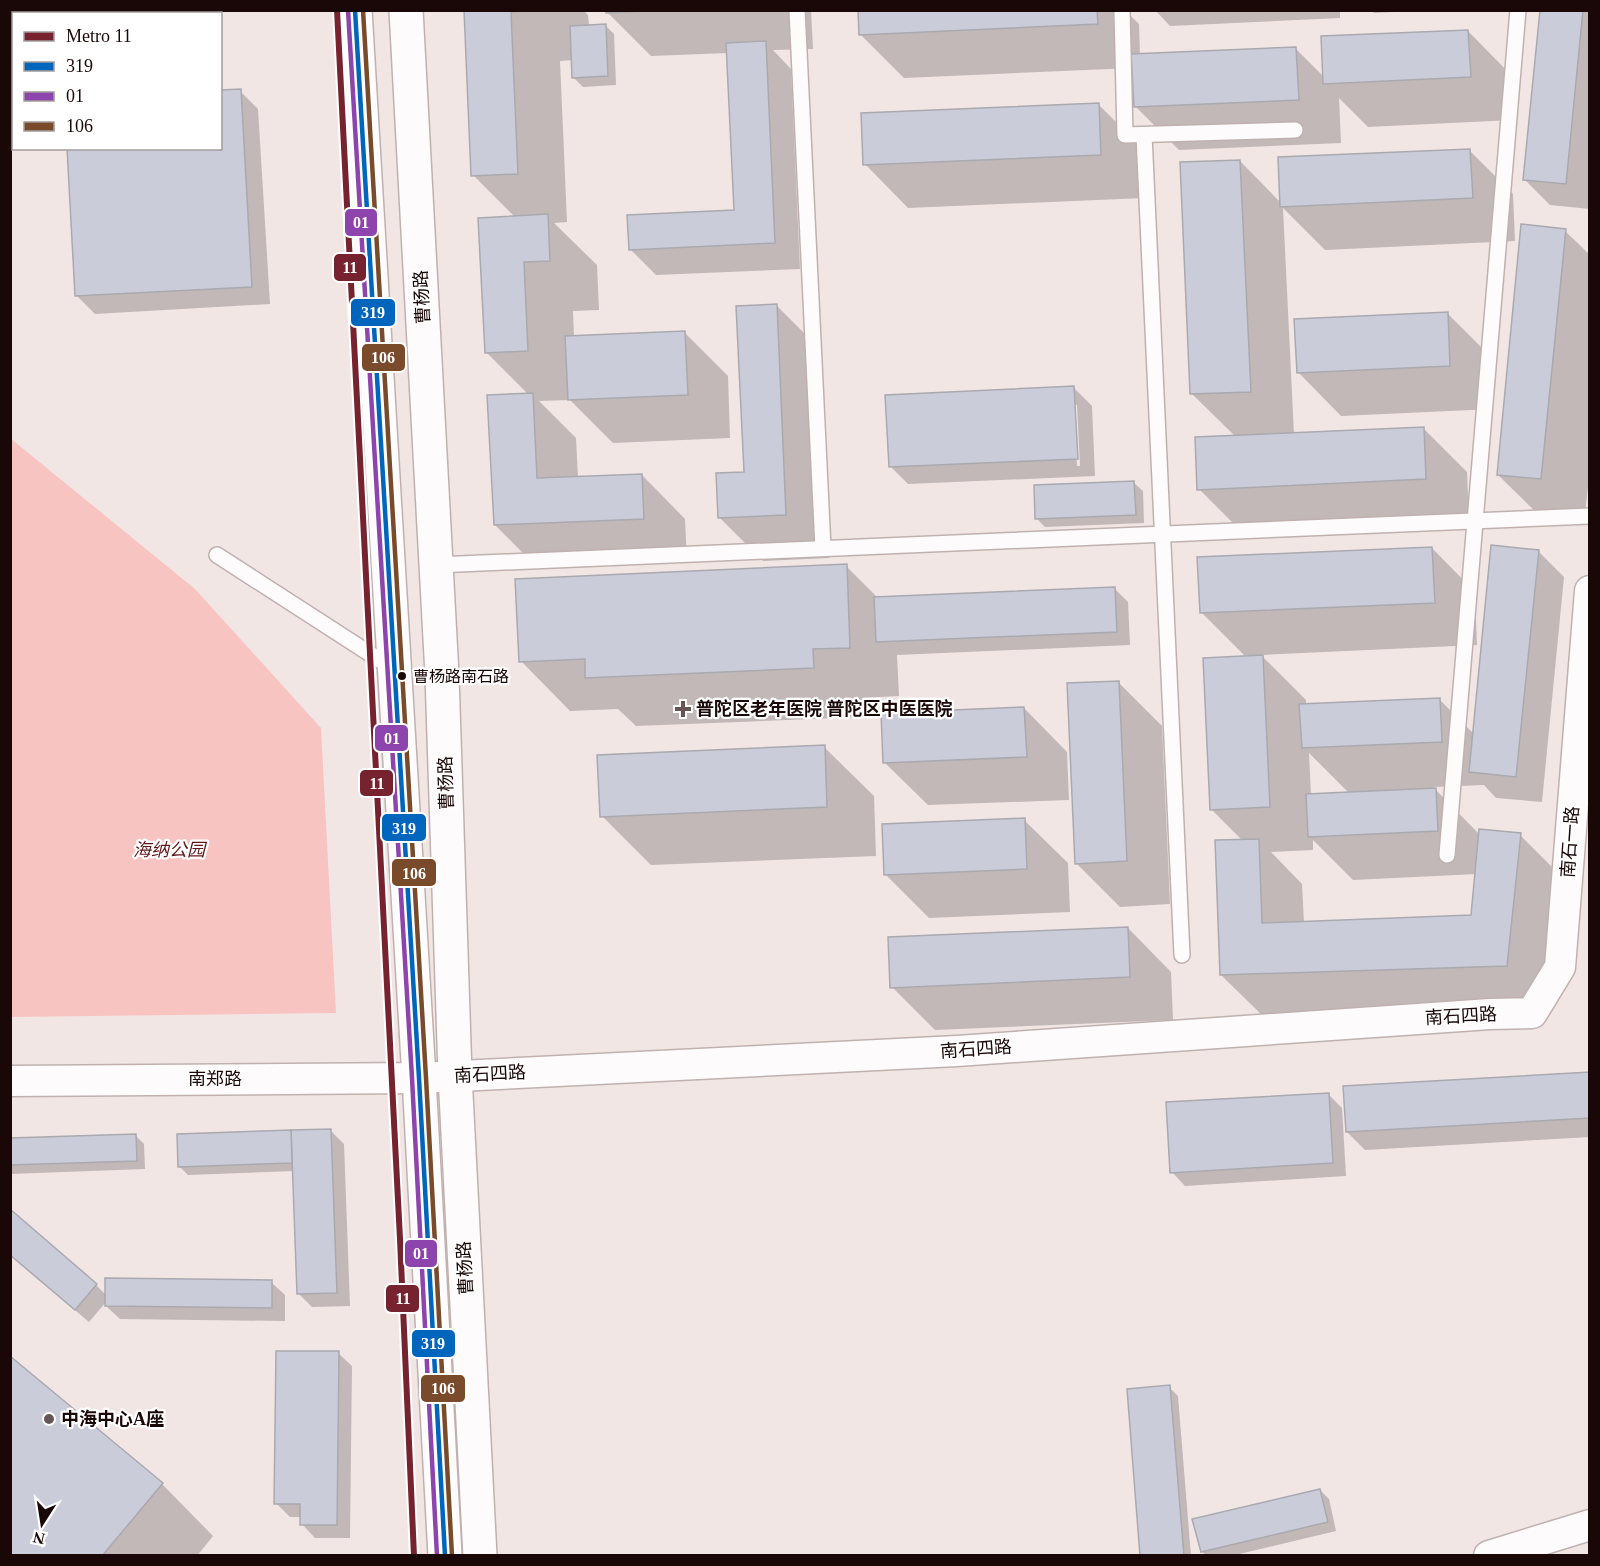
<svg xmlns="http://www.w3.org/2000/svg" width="1600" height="1566" font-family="'Times New Roman','Noto Sans SC',serif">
<rect width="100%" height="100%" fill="#f2e6e5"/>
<path fill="#f8c4c1" d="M10,438L195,589L321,728L336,1013L11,1017Z"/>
<g fill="#0003" fill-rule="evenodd">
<path d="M465,10H583L588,15L589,26L605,25L614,34L616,85L583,87L574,78L573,60L560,61L567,222L554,223L597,265L599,310L573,311L574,337L684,332L728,376L730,438L613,443L570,400L539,401L576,438L578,478L642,475L685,519L687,562L538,568L495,525L529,395L486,352L515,217L473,175Z"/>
<path d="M608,10H811L813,49L773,50L791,69L800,269L656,275L630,249L735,212L728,53L651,56L608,13Z"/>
<path d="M859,10H1125L1139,24L1140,55L1295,48L1324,77L1468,31L1511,75L1513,120L1368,127L1339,98L1341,143L1179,150L1135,106L1133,68L904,78L860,34Z"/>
<path d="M1155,10H1340V18L1170,26Z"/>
<path d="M1371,10H1438L1374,13Z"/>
<path d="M1541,10H1590V209L1550,205L1524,179Z"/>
<path d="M240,91L258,109L270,304L95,314L77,296L220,148Z"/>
<path d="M1098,104L1142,148L1144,198L908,208L865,164Z"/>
<path d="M1470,151L1513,194L1515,241L1325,250L1283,208L1294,434L1423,428L1467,472L1469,522L1242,532L1199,489L1235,436L1192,394L1240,161L1281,203Z"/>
<path d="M1565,231L1590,255V469L1584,522L1542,518L1498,475Z"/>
<path d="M776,305L820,349L829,558L763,561L719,517L745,473Z"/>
<path d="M1447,313L1491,357L1493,409L1341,416L1298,372Z"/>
<path d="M1074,388L1092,406L1095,476L908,484L890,466ZM1074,405H1077L1080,466H1077Z"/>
<path d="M1134,483L1143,491L1144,523L1045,527L1037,519Z"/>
<path d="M1432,548L1475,592L1477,645L1261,655L1306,700V706L1440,700L1474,734L1538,551L1564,577L1542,802L1496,798L1484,785L1433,787L1480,835H1520L1563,878L1550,1009L1265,1018L1221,975L1243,841L1211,809L1246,657L1201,612ZM1309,753L1349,793L1311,795ZM1313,840L1353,880L1477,874L1472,917L1304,923L1302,884L1271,852L1313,850Z"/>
<path d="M846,566L878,598L1114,588L1128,602L1130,645L897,655L899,696L862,698L863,717L636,726L618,709L570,711L521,661Z"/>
<path d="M1118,682L1162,726L1170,904L1120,907L1076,863Z"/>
<path d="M1024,708L1067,752L1069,800L928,805L884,762Z"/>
<path d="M824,747L874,796L876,856L651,865L602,816Z"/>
<path d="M1024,820L1068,863L1070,912L929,918L886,875Z"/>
<path d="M1128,928L1171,972L1173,1020L935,1030L892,987Z"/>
<path d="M1590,1074V1137L1365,1150L1347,1132Z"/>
<path d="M1328,1094L1342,1108L1346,1176L1185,1186L1172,1172Z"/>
<path d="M331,1131L344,1144L350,1306L312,1307L298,1293L294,1171L188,1175L179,1166L178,1136Z"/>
<path d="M135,1135L144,1144L145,1169L10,1174V1140Z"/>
<path d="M10,1255L96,1285L106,1295L271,1282L285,1295V1321L120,1319L106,1306V1302L89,1322Z"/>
<path d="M338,1353L352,1366L350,1538H315L302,1524V1517H290L276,1503Z"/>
<path d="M10,1358L162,1484L213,1536L197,1556H10Z"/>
<path d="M1169,1387L1178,1396L1191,1556H1141Z"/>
<path d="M1320,1490L1329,1499L1336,1531L1231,1556H1206L1202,1551Z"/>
</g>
<g fill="#caccd9" stroke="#aaa9b0" stroke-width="1.5">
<path d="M464,10H538L511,12L518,174L471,176Z"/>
<path d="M606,10H666L606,13Z"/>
<path d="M858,10H1097L1098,24L859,35Z"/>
<path d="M1540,10H1583L1566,184L1523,180Z"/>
<path d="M606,24L608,76L572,78L570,26Z"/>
<path d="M1468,30L1471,77L1323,84L1321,36Z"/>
<path d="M766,41L775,243L629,250L627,215L734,210L726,43Z"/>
<path d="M1296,47L1299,100L1134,107L1131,54Z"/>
<path d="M241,89L252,287L75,296L67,148H220V90Z"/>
<path d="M1099,103L1101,155L863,165L861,113Z"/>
<path d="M1470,149L1473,198L1280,207L1278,157Z"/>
<path d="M1240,160L1251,392L1190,394L1180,162Z"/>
<path d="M548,214L550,261L524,262L528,351L485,353L478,218Z"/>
<path d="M1521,224L1566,229L1541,479L1497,475Z"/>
<path d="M777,304L786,515L718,518L716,473L744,472L736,306Z"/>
<path d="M1448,312L1450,366L1297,373L1294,319Z"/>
<path d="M685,331L688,395L568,400L565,336Z"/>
<path d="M1074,386L1078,459L889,467L885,395Z"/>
<path d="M533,393L537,478L642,474L644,519L494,525L487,395Z"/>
<path d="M1424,427L1426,479L1197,490L1195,437Z"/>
<path d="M1134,481L1136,515L1035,519L1034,485Z"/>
<path d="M1491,545L1539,550L1516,777L1469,772Z"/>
<path d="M1432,547L1435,603L1200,613L1197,557Z"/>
<path d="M847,564L850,648L813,649L814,668L585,678V659L519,662L515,579Z"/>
<path d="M1115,587L1117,632L876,642L874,597Z"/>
<path d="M1263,655L1270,807L1210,810L1203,658Z"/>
<path d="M1119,681L1127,861L1075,864L1067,683Z"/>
<path d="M1440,698L1442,742L1302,748L1299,704Z"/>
<path d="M1024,707L1027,757L883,763L881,713Z"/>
<path d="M825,745L827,807L600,817L597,755Z"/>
<path d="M1436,788L1438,831L1308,837L1306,794Z"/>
<path d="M1025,818L1027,869L884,875L882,824Z"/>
<path d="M1479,829L1521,833L1507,966L1220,975L1215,840L1259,839L1262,923L1471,915Z"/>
<path d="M1128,927L1130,977L890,988L888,937Z"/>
<path d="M1590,1072V1118L1346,1132L1343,1086Z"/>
<path d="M1329,1093L1333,1163L1170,1173L1166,1102Z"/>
<path d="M331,1129L337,1293L297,1294L291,1130Z"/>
<path d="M291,1130L292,1163L178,1167L177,1134Z"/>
<path d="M136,1134L137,1161L10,1165V1138Z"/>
<path d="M10,1209L97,1284L75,1310L10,1255Z"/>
<path d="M105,1278L272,1280V1308L105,1306Z"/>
<path d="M276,1351H339L337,1525H300V1504H274Z"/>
<path d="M10,1356L163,1483L102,1556H10Z"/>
<path d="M1170,1385L1184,1556H1140L1127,1389Z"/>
<path d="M1320,1489L1328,1522L1201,1552L1192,1519Z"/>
</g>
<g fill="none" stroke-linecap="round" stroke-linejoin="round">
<g stroke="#c0b1b0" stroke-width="18">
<g id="service">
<path d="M797,10L823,548"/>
<path d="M1122,10L1125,135L1295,130"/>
<path d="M1144,135L1182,955"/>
<path d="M217,555L395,670"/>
<path d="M436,565L1590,516"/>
<path d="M1447,855L1518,10"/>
</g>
</g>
<g stroke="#c0b1b0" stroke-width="33">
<g id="minor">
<path d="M10,1081L419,1078L957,1051L1490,1014L1532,1013L1560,967L1590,591"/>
<path d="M1489,1556L1590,1525"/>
</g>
</g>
<g stroke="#c0b1b0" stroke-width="36">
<g id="primary">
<path d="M355,10L419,1078L445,1556"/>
<path d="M406,10L442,675L455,1075L480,1556"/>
</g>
</g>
<use href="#service" stroke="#fdfbfb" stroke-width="15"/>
<use href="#minor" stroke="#fdfbfb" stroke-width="30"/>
<use href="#primary" stroke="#fdfbfb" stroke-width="33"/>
<g stroke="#fff" stroke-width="9">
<path id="bus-1" d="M355,10L419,1078L445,1556"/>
</g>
<g stroke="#fff" stroke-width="9">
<path id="bus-2" d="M348,10L412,1078L437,1556"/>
</g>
<g stroke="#fff" stroke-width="9">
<path id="bus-3" d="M363,10L426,1078L452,1556"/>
</g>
<use href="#bus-1" stroke="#0065bd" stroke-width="4.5"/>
<use href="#bus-2" stroke="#8e44ad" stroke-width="4.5"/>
<use href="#bus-3" stroke="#7a4b2a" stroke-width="4.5"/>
<g stroke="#fff" stroke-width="10">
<path id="metro-1" d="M337,10L400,1239L414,1556"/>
</g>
<use href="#metro-1" stroke="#76232f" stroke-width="6"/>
</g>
<circle fill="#1a0707" stroke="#fff" stroke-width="2" cx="402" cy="676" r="5"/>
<g fill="#655" stroke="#fff" stroke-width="2">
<path d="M680 700h6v6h6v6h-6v6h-6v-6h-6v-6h6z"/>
<circle cx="49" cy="1419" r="6"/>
</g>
<g text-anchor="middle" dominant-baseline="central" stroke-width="4.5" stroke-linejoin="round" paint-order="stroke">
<g font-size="16" fill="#1a0707" stroke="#fff" text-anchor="start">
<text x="413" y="676">曹杨路南石路</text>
</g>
<g font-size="18" fill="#1a0707" stroke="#fff">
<text transform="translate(422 297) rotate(-93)">曹杨路</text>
<text transform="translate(446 783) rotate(-92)">曹杨路</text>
<text transform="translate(1570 842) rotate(-86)">南石一路</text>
<text transform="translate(1461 1016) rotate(-3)">南石四路</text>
<text transform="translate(976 1049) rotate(-4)">南石四路</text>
<text transform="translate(490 1074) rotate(-3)">南石四路</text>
<text x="215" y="1079">南郑路</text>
<text transform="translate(465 1268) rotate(-93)">曹杨路</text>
</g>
<g font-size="18" font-weight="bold" fill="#1a0707" stroke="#fff" text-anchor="start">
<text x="696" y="709">普陀区老年医院 普陀区中医医院</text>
<text x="61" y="1419">中海中心A座</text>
</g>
<g font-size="18" font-style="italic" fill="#61171a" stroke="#fff">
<text x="169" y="850">海纳公园</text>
</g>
</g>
<g stroke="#fff" stroke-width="2">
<rect x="344" y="208" width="34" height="29" rx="6" fill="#8e44ad"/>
<rect x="333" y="253" width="34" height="29" rx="6" fill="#76232f"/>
<rect x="350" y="298" width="46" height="29" rx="6" fill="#0065bd"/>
<rect x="361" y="343" width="45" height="29" rx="6" fill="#7a4b2a"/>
<rect x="374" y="724" width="35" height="28" rx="6" fill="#8e44ad"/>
<rect x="359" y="769" width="35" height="28" rx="6" fill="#76232f"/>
<rect x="381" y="813" width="46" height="29" rx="6" fill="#0065bd"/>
<rect x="391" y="858" width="46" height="29" rx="6" fill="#7a4b2a"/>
<rect x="404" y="1239" width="34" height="29" rx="6" fill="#8e44ad"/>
<rect x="385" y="1284" width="35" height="29" rx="6" fill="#76232f"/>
<rect x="411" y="1329" width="45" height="29" rx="6" fill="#0065bd"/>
<rect x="420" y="1374" width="46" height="29" rx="6" fill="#7a4b2a"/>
</g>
<g font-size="16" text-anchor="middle" font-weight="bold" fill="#fff">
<text x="361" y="228">01</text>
<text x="350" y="273">11</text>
<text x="373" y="318">319</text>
<text x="383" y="363">106</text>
<text x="392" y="744">01</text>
<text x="377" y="789">11</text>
<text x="404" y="834">319</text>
<text x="414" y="879">106</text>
<text x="421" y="1259">01</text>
<text x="403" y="1304">11</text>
<text x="433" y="1349">319</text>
<text x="443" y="1394">106</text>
</g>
<rect width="1600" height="1566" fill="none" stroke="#1a0707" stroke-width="24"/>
<rect x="12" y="12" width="210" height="138" fill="#ffffff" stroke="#a39c9c" stroke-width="1.5"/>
<rect x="24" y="32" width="30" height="9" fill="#76232f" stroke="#a39c9c" stroke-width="1.5"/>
<text x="66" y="42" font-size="18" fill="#1a0707">Metro 11</text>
<rect x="24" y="62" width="30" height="9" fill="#0065bd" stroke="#a39c9c" stroke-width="1.5"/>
<text x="66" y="72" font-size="18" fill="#1a0707">319</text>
<rect x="24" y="92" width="30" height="9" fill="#8e44ad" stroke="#a39c9c" stroke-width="1.5"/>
<text x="66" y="102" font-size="18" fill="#1a0707">01</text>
<rect x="24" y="122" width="30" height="9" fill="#7a4b2a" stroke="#a39c9c" stroke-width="1.5"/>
<text x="66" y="132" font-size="18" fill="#1a0707">106</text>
<g transform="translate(42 1524) rotate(192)" stroke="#ffffff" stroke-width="4.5" paint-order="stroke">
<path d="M0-4.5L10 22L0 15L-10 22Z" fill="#1a0707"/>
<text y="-9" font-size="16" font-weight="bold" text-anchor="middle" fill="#1a0707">N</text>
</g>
</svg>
